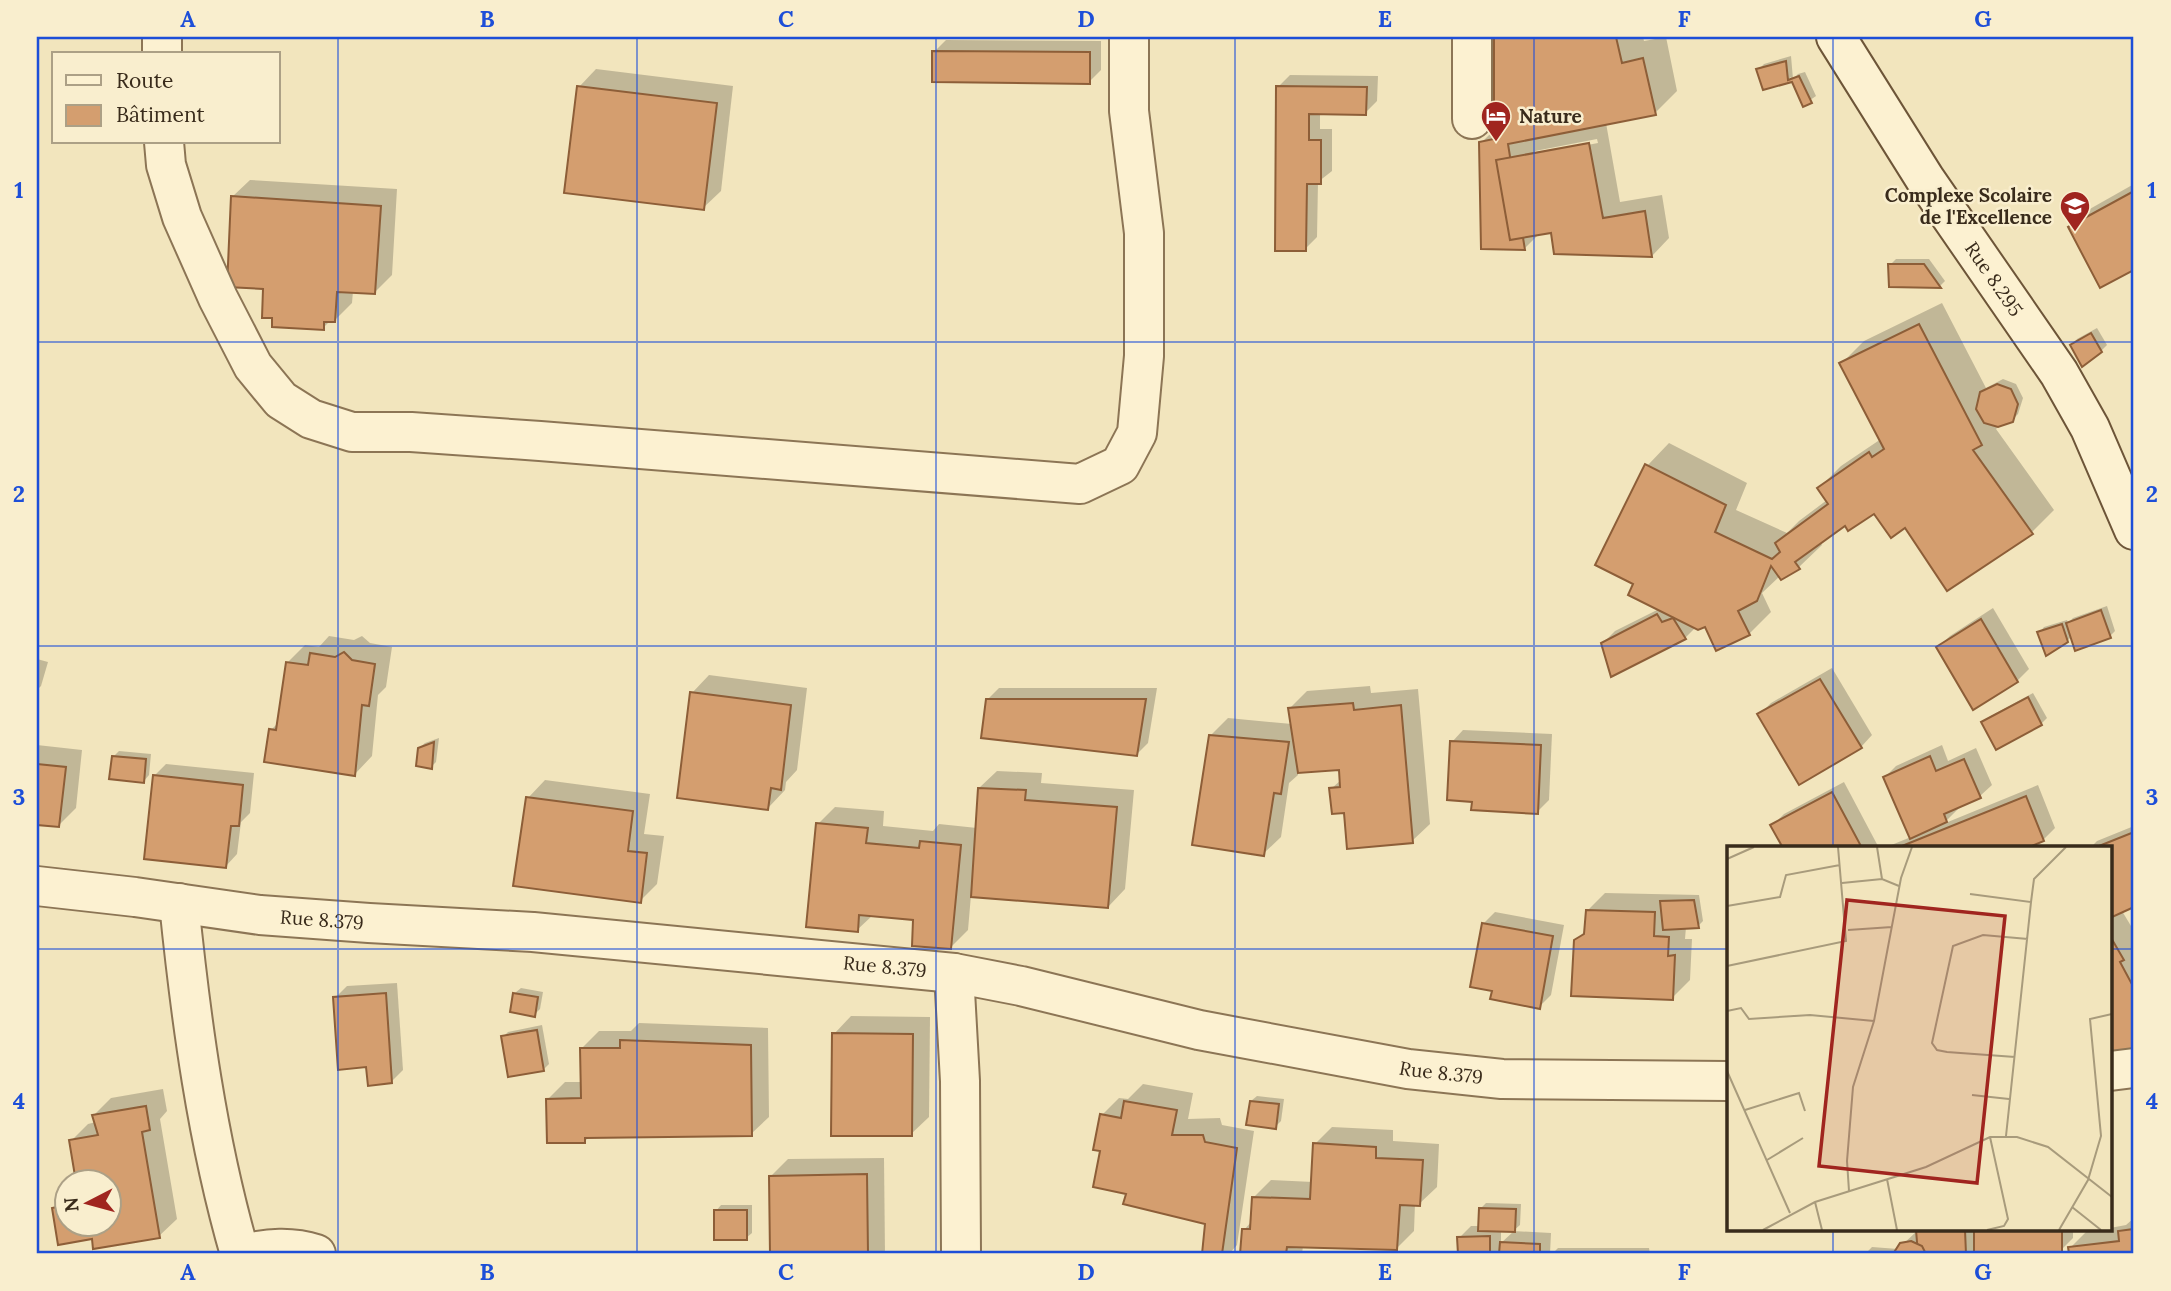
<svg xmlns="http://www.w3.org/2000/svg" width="2171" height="1291" font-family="Lora,serif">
<rect width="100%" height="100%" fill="#f2e5bd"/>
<g fill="#0003" fill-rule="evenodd">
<path d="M1496,37H1643L1644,41L1666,37L1677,91L1655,113L1606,123L1620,202L1662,195L1669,238L1652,256L1555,252L1552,231L1540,233L1525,248L1483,247L1481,143L1495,129ZM1597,139L1598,143L1535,155V151Z"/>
<path d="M946,40L1101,41V70L1089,82L934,52Z"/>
<path d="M1791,56L1793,79L1798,74L1805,72L1816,96L1803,105L1791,77L1787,81L1758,70L1764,64Z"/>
<path d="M596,69L733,86L721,191L703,208L579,87Z"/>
<path d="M1290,75L1378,76L1377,101L1365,113L1320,112V129H1332V171L1318,182L1317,237L1305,249L1278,87Z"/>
<path d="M250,180L397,189L392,275L375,292L353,291L352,303L335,320H331L323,328L265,287L232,197Z"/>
<path d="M2134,184V268L2101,285L2071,227L2088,210Z"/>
<path d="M1896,259H1929L1945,281L1940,286L1891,285L1890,265Z"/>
<path d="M1942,303L1986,388L2003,379L2016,384L2023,398L2018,414L2012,420L2001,424L1996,429L2054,510L2032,532L1906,526L1875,511L1846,524L1820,542L1822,545L1799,567L1781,578L1780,576L1762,593L1771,612L1749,634L1705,625L1696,627L1685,638L1603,643L1615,631L1659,609L1635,583L1647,466L1669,443L1747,483L1736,510L1787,533L1799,521L1827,500L1819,488L1841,466L1881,439L1841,364L1864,341Z"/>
<path d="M2097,328L2107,345L2101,351L2072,345L2077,339Z"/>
<path d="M2107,606L2115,631L2110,636H2072L2067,641L2039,633L2044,627L2067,620L2068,623L2073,618Z"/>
<path d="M1993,608L2029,669L2017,681L1938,647L1950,636Z"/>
<path d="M329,636L354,640L362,636L370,643L392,647L386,687L378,695L372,756L355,774L271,730L279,722L287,663L305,645L319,647Z"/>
<path d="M37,659L48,662L41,686L37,690Z"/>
<path d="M1832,668L1872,735L1861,747L1760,714L1771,703Z"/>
<path d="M709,675L807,688L797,770L786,782L785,790L768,808L692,693Z"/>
<path d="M1370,686L1371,693L1418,689L1430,824L1412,841L1345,811L1331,789L1342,779L1341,768L1298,771V775L1289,783L1281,837L1263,854L1210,736L1228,718L1292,724L1290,708L1307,691Z"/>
<path d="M999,688H1157L1148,743L1137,754L987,700Z"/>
<path d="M2033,693L2047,718L2041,724L1983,722L1989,717Z"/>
<path d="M1463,730L1552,734L1549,800L1537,812L1474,800L1452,742Z"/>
<path d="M439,738L436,762L431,767L419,748L425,743Z"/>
<path d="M37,745L82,750L76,808L59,825L37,823Z"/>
<path d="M1942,745L1948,761L1976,748L1992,785L1980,796L1957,807L1958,809L1943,824L2038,785L2055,828L2043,840L2022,848H1884L1911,837L1885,777L1896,766Z"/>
<path d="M119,751L151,754L149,775L144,781L113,757Z"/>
<path d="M166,764L254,773L250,813L241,822L237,854L226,866L154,776Z"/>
<path d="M997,771L1042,773L1041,783L1134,790L1125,889L1108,907L971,895L968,930L950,948L915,918L873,915L857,930L818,824L835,807L884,811L883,826L933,831L939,824L977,828L979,788Z"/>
<path d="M545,780L650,794L644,834L664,836L657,884L640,901L528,798Z"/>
<path d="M1844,782L1879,848H1785L1773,825L1784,814Z"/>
<path d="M2134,826V905L2122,911L2134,931V1046L2110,1055V848H2090L2097,841Z"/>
<path d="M1605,893L1699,895L1703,921L1698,926L1686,927L1685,939H1692L1690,980L1672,998L1575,941L1586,930L1587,911Z"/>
<path d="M1495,912L1564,925L1551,995L1539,1007L1483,924Z"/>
<path d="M397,983L403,1070L391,1082L335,998L347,986Z"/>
<path d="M521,988L543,992L540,1009L534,1015L515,993Z"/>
<path d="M851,1016L930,1017L929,1117L911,1134L834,1034Z"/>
<path d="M639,1023L768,1028L769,1117L751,1134L590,1136L585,1141L548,1099L565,1082H582V1048L599,1031H631Z"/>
<path d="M542,1025L549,1064L544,1069L503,1037L508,1032Z"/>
<path d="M1143,1084L1193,1093L1188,1119L1220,1118L1222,1125L1254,1131L1237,1245L1229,1254H1203L1207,1223L1128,1192L1102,1150V1115L1119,1098L1128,1099Z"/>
<path d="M163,1089L167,1111L160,1119L177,1219L159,1236L93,1237L59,1243L53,1208L66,1195V1224H108V1182H78L71,1141L88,1124L96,1122L94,1115L111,1098Z"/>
<path d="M1257,1096L1284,1099L1281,1121L1275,1127L1251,1101Z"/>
<path d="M1332,1127L1393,1130V1141L1439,1144L1437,1187L1419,1204H1415L1414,1231L1397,1248L1303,1246L1302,1254H1242L1244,1230L1252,1221L1254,1197L1271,1180L1313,1182L1315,1144Z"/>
<path d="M884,1158L885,1254H772L770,1177L788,1159Z"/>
<path d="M1486,1203L1521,1204L1520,1225L1513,1231L1551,1233L1550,1254H1459V1238L1471,1226H1480L1481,1208ZM1501,1230L1514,1231L1501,1243Z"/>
<path d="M721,1205H752V1233L746,1238L716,1211Z"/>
<path d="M2134,1218V1254H2071L2070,1248L2087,1231L2110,1230V1228L2126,1225Z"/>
<path d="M1918,1230H2073V1238L2061,1250H1989V1254H1865L1872,1247L1898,1249Z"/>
<path d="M1558,1248H1649L1650,1254H1552Z"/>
</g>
<g fill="#d49e6f" stroke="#8d5e38" stroke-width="2">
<path d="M1494,37H1616L1622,63L1643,58L1656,115L1508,144L1525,250L1481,249L1479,142L1494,139Z"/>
<path d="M932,51L1090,52V84L932,82Z"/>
<path d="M1786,61L1788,80L1799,76L1812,103L1803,107L1792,82L1763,90L1756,69Z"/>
<path d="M577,86L717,103L704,210L564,193Z"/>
<path d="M1276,86L1367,87L1366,115L1309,114V140H1321V184H1307L1306,251H1275Z"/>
<path d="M1589,143L1603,218L1645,211L1652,257L1554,254L1551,233L1510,240L1496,160Z"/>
<path d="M2134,191V270L2100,288L2068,227Z"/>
<path d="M231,196L381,206L375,294L337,292L335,322H324V330L272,327V318H262L263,289L227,287Z"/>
<path d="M1888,264H1924L1941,288L1889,287Z"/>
<path d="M1919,324L1982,445L1973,450L2033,534L1947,591L1905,528L1891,538L1874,514L1848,531L1845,526L1795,562L1800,569L1781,580L1771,566L1757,601L1738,611L1750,635L1716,651L1705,627L1698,630L1628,595L1633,584L1595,565L1645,464L1726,505L1715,532L1772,559L1780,552L1775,543L1828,504L1817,488L1869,452L1872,457L1884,449L1839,363Z"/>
<path d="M2091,333L2102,352L2082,367L2070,345Z"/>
<path d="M1997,384L2011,389L2018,404L2013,422L1998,427L1984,423L1976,409L1980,392Z"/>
<path d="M2101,610L2111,638L2075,651L2066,623Z"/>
<path d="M1657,614L1662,622L1673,618L1686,639L1611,677L1601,643Z"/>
<path d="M1981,619L2018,682L1973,710L1936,647Z"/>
<path d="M2062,624L2068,642L2046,656L2037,632Z"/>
<path d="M344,652L352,660L375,664L369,706L362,705L355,776L264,762L269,729L276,730L286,662L308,665L310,653L335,657Z"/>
<path d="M1820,679L1862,748L1799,785L1757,714Z"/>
<path d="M690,692L791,705L781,790L771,788L768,810L677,798Z"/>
<path d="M2028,697L2042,725L1996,750L1981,722Z"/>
<path d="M986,699H1146L1137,756L981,738Z"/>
<path d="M1353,703L1354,710L1401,705L1413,843L1347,849L1344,813L1332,814L1329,788L1340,787L1339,770L1298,773L1288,708Z"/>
<path d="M1209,735L1289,742L1281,794L1274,793L1264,856L1192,845Z"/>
<path d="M1450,741L1541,745L1538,814L1471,810L1472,802L1447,800Z"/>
<path d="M434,742L432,769L416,766L418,748Z"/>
<path d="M112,756L146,759L144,783L109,779Z"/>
<path d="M1930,756L1936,771L1964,759L1981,798L1944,814L1947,822L1910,839L1883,777Z"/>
<path d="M37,764L66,767L59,827L37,825Z"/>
<path d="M153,775L243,785L239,826H231L226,868L144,859Z"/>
<path d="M978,788L1026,790L1025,800L1117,807L1108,908L971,897Z"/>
<path d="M1832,792L1862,848H1783L1770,825Z"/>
<path d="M2026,796L2044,841L2027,848H1897Z"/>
<path d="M526,797L633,811L628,851L647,853L641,903L513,886Z"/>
<path d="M816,823L868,828L866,843L919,848L920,841L961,845L951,949L912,946L913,920L859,915L858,932L806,927Z"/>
<path d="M2134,832V907L2110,918V848H2094Z"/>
<path d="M1694,900L1699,928L1663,930L1660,901Z"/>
<path d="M1586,910L1655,912L1654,936L1669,937L1668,956L1675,955L1673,1000L1571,996L1574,940L1584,934Z"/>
<path d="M1482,923L1553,936L1540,1009L1490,999L1492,991L1470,987Z"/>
<path d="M2110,936L2124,960L2120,962L2134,988V1048L2110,1057Z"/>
<path d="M386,993L392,1083L368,1086L366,1067L338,1070L333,997Z"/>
<path d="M513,993L538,997L535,1017L510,1012Z"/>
<path d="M537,1030L544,1071L508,1077L501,1036Z"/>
<path d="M832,1033L913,1034L912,1136H831Z"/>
<path d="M620,1040L751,1045L752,1136L585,1138V1143H547L546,1099L581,1098L580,1048H620Z"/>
<path d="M1124,1101L1177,1110L1172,1135H1203L1205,1142L1237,1148L1222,1254H1202L1205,1224L1123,1204L1126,1194L1093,1187L1100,1151L1093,1150L1100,1114L1121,1118Z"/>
<path d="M1250,1101L1279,1104L1276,1129L1246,1125Z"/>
<path d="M146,1106L150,1130L142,1132L160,1238L93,1249L92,1239L58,1245L52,1208L66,1205V1224H108V1182H76L69,1140L98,1135L92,1115Z"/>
<path d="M1313,1143L1376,1147V1158L1423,1160L1420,1206L1400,1205L1397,1250L1287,1247L1286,1254H1240L1242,1229H1250L1252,1197L1310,1199Z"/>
<path d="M867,1174L868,1254H770L769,1176Z"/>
<path d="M1479,1208L1516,1209L1515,1232L1478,1231Z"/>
<rect x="714" y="1210" width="33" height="30"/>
<path d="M2134,1229V1254H2069L2068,1247L2119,1241L2118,1231Z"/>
<path d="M1916,1230H1965L1966,1254H1918Z"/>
<rect x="1974" y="1230" width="88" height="22"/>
<path d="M1490,1236V1254H1458L1457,1237Z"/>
<path d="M1911,1241L1922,1246L1926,1254H1893L1900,1243Z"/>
<path d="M1500,1242L1540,1244V1254H1499Z"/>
</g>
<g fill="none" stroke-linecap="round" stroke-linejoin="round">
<g stroke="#8c7555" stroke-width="42">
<g id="street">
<path d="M1472,37V119"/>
<path d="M162,54V37"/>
<path d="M164,142L166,165L182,217L218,298L253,366L281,400L311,419L352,432H411L540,441L1080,484L1120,465L1137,433L1144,356V233L1129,111V37"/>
<path id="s1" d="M37,886L135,897L260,915L369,923L533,932L954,973L1021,986L1199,1030L1408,1069L1502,1079L1728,1081"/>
<path d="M179,903C191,1021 207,1140 240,1254"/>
<path d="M954,973L960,1081L961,1254"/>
<path d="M2110,1071L2134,1068"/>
<path d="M243,1254C268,1248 291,1246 316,1254"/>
</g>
</g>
<g stroke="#6d5538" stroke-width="42">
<g id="secondary">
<path id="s2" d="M1836,37L1925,179L2059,373L2090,428L2134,530"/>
</g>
</g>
<use href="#street" stroke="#fcf1d1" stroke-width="38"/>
<use href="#secondary" stroke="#fcf1d1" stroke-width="38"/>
</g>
<path fill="none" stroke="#1d4ed8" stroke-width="2" stroke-opacity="0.55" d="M338,37V1254M637,37V1254M936,37V1254M1235,37V1254M1534,37V1254M1833,37V848M37,342H2134M37,646H2134M37,949H1728M2110,949H2134M1833,1230V1254"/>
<defs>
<g id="hotel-pin" transform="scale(1.575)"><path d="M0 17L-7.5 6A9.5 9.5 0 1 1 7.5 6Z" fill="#a0251f" stroke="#f9eece"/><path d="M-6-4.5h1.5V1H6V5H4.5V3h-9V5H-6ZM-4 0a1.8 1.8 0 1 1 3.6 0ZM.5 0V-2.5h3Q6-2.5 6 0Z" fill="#fff"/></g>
<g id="school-pin" transform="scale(1.575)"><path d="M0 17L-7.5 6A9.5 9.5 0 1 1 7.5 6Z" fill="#a0251f" stroke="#f9eece"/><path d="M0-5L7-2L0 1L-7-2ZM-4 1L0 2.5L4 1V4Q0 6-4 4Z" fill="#fff"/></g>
</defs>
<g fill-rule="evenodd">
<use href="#hotel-pin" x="1496" y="116"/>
<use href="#school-pin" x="2075" y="206"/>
</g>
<g text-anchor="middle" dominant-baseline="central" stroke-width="5" stroke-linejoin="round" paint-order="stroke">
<g font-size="19" font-weight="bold" fill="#392b1b" stroke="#f9eece" text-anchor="start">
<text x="1519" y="116">Nature</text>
<text x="2052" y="195" text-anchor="end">Complexe Scolaire<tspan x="2052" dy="22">de l'Excellence</tspan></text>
</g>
<g font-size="19" fill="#392b1b" stroke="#f9eece">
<text stroke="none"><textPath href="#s2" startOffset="289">Rue 8.295</textPath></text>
<text stroke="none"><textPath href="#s1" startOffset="287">Rue 8.379</textPath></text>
<text stroke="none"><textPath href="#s1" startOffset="852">Rue 8.379</textPath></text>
<text stroke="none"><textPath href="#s1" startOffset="1419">Rue 8.379</textPath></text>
</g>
</g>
<g transform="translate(1727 846)">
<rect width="385" height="385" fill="#f2e5bd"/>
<path fill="none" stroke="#a89b7c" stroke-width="2" d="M150,1L155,33M0,13L27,1M115,37L155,33L172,40M243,48L304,56L279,290M304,56L307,33L339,1M0,60L53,51L59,29L113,19M121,84L165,81M0,120L119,95L111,1M0,165L14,162L22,173L83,169L147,175M288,211L220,206L210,204L205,197L226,100L256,89L301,93M0,225L63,367M245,249L282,253M18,264L72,247L78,265M40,314L76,292M160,333L170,384M122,345L120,315L126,241L147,175L174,32L185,1M88,356L95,384M345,361L374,384M36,384L88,356L199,321L263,291H290L321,301L385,351M260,384L277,380L281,373L263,291M332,384L361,334L374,290L363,173L385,168"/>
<path fill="#a0251f" fill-opacity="0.15" stroke="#a0251f" stroke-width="3.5" d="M120,54L278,70L250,337L92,320Z"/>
<rect width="385" height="385" fill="none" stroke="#392b1b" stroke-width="3.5"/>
</g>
<rect width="2171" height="1291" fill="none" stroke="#f9eece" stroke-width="77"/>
<rect x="52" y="52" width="228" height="91" fill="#f9eece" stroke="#aca086" stroke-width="2"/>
<rect x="66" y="75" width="35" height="10" fill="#fcf1d1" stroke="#aca086" stroke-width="2"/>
<text x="116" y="88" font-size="21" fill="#392b1b">Route</text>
<rect x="66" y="105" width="35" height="21" fill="#d49e6f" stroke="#aca086" stroke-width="2"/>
<text x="116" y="122" font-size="21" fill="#392b1b">Bâtiment</text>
<g transform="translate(88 1203) rotate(264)"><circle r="33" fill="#f9eece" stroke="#aca086" stroke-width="2"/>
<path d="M0-5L12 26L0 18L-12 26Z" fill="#a0251f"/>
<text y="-10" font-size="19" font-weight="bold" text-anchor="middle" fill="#392b1b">N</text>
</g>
<rect x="38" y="38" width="2094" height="1214" fill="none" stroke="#1d4ed8" stroke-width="2.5"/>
<g font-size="23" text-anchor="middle" font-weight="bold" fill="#1d4ed8">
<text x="188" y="27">A</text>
<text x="487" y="27">B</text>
<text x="786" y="27">C</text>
<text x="1086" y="27">D</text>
<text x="1385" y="27">E</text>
<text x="1684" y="27">F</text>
<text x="1983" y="27">G</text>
<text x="19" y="198">1</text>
<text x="2152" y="198">1</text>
<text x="19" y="502">2</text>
<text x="2152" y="502">2</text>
<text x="19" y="805">3</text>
<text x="2152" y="805">3</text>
<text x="19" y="1109">4</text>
<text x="2152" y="1109">4</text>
<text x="188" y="1280">A</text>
<text x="487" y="1280">B</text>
<text x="786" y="1280">C</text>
<text x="1086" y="1280">D</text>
<text x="1385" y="1280">E</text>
<text x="1684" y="1280">F</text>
<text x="1983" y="1280">G</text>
</g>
</svg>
